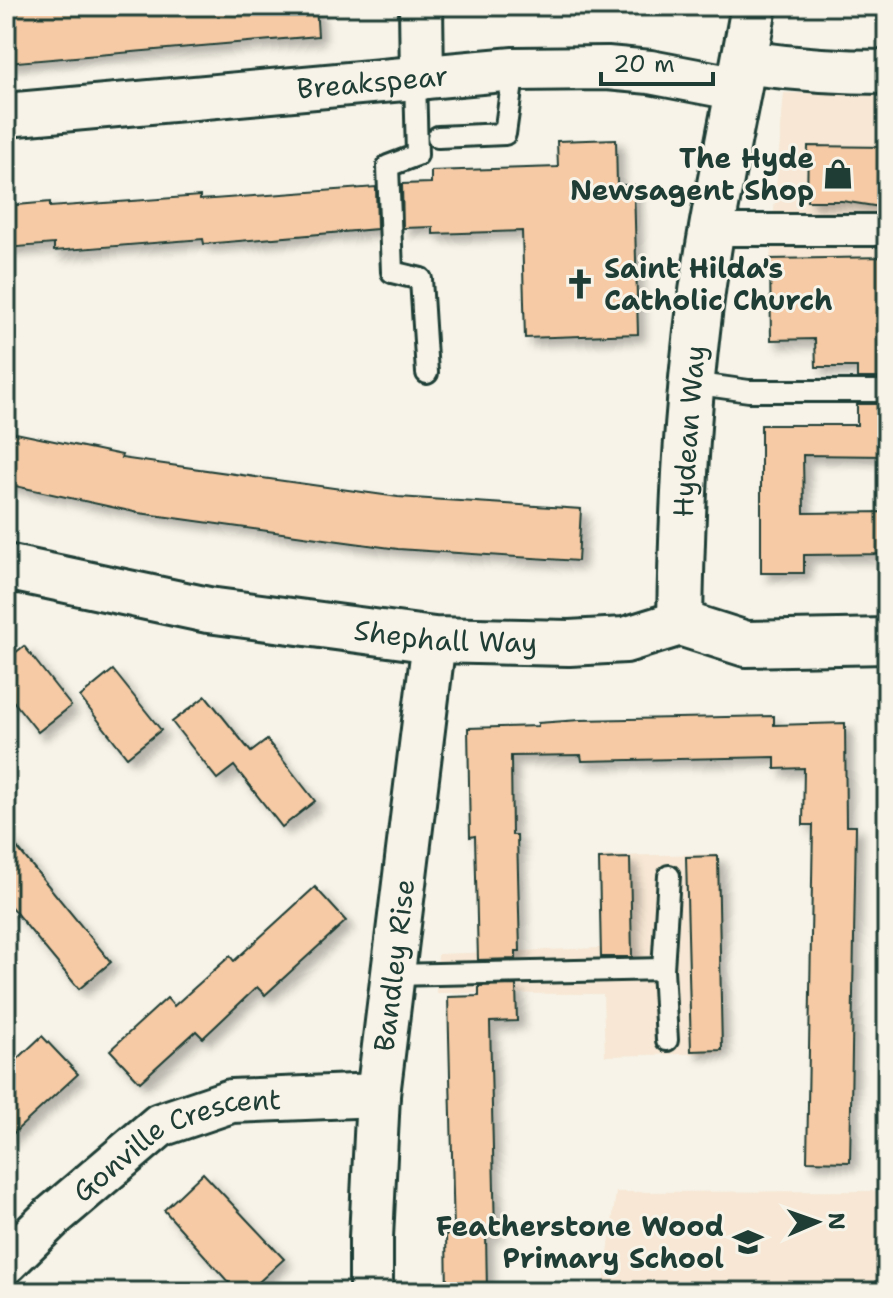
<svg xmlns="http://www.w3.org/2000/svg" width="893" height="1298" font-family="'Shantell Sans',sans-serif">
<defs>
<filter id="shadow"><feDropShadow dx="7" dy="7" stdDeviation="4" flood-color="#0004"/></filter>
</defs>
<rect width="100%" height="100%" fill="#f7f3e8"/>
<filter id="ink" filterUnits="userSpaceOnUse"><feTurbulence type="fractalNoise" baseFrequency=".0125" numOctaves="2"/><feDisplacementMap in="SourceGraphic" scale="16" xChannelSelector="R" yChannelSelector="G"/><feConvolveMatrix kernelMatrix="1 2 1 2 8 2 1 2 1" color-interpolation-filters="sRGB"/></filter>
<g filter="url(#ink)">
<g fill="#f7e7d4">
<path d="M784,93H887V366L816,367L815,339L771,340L770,259Z"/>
<path d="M719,854L723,1053L605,1056L603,994L436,993L438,954L600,948L602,856Z"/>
<path d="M887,1191V1292H603L616,1192Z"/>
</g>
<g fill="#f6caa5" stroke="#1f3d34" stroke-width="2" filter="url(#shadow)">
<path d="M59,6H316L318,36L6,63V11Z"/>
<path d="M616,139L617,185H634L638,334L525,338L522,231L433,234V227L403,228L402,184L431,183V171L558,167L557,141Z"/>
<path d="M808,146L887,147V208L842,201H807Z"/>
<path d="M376,187L377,229L204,244L203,239L54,251V244L6,248V206L50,202V207L200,196V200Z"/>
<path d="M887,257V378H857V367H816L815,339L771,340L770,259Z"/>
<path d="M857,404H887V456L803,455L804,513L887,512V554L804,555V573H761V425H857Z"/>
<path d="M6,431L122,455L121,458L398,497L581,509L578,561L398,549L339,541L139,513L6,484Z"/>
<path d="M24,646L71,706L38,732L6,692V660Z"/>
<path d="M113,670L161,730L127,757L80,697Z"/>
<path d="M206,696L251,752L267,740L315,801L282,827L234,766L217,779L172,722Z"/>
<path d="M774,716V725L845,723L846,826H856L850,1162L807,1161L813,825H803L804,768L775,769V757L582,761L581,755L511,756L512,835H517L520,951H516V959L478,960L475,836L470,837L468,728L538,726V723L580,720Z"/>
<path d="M6,834L111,962L79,989L6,901Z"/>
<path d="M718,856L722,1050L691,1051L686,857Z"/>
<path d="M630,858L632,957H601L599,859Z"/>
<path d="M315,887L346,921L265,995L257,987L203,1038L196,1031L140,1082L110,1050L167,998L174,1006L230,956L234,961Z"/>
<path d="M516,985L517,1021L490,1022L495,1233H486L487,1292H447L446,1234L454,1233L448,997L479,996V986Z"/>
<path d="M42,1036L78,1074L6,1140V1070Z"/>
<path d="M203,1173L284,1259L248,1292H237L164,1210Z"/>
</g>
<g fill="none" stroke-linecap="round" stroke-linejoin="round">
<g stroke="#1f3d34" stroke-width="26">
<g id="service">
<path d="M415,78L417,155L388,166L392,272L421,279L427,373"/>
<path d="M438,137L505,134L514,69"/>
<path d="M692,383L749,391H887"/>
<path d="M392,975L663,969"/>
<path d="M667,1040L663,969L669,876"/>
</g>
</g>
<g stroke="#1f3d34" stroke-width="36">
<path id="pedestrian" d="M712,230H887"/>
</g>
<g stroke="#1f3d34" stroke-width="48">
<g id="minor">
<path d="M421,6L422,78"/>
<path d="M744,62C792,69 838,72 887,72"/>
<path id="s1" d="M6,115L514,69L607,68L650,72L739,89"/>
<path id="s2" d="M6,1262L53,1216L160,1125L231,1101L378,1095"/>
<path id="s3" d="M371,1292V1238L378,1095L434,640"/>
</g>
</g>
<g stroke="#1f3d34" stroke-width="50">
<g id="tertiary">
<path id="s4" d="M6,567L208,610L434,640L569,643L625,640L680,623L746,644L887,641"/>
<path id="s5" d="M680,623C682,491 689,358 712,228C725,154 741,80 754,6"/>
</g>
</g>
<use href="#service" stroke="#f7f3e8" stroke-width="20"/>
<use href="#pedestrian" stroke="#f7f3e8" stroke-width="30"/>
<use href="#minor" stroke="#f7f3e8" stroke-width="42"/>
<use href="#tertiary" stroke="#f7f3e8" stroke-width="44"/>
</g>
</g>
<defs>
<g id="shop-bare" transform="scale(2.4)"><path d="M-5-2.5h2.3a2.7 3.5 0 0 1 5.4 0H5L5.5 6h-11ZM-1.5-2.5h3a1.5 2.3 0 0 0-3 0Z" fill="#1f3d34" stroke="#f7f3e8" stroke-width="2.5" paint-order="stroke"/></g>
<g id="church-bare" transform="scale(2.4)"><path d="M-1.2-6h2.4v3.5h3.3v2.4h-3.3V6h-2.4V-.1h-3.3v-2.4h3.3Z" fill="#1f3d34" stroke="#f7f3e8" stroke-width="2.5" paint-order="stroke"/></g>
<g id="school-bare" transform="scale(2.4)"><path d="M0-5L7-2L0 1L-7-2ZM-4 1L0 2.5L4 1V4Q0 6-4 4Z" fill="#1f3d34" stroke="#f7f3e8" stroke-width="2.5" paint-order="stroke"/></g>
</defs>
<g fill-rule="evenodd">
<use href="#shop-bare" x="838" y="174"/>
<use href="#church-bare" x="580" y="284"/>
<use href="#school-bare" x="748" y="1242"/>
</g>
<g text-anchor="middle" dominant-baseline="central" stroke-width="6" stroke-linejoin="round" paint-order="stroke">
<g font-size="28" fill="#1f3d34" stroke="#f7f3e8">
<text stroke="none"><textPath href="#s1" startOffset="368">Breakspear</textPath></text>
<text stroke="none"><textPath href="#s5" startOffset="192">Hydean Way</textPath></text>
<text stroke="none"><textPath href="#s4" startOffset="446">Shephall Way</textPath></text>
<text stroke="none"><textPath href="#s3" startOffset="328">Bandley Rise</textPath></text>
<text stroke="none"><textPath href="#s2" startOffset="214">Gonville Crescent</textPath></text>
</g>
<g font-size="28" font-weight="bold" fill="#1f3d34" stroke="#f7f3e8" text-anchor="end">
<text x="814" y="158">The Hyde<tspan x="814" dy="32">Newsagent Shop</tspan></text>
<text x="604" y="268" text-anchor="start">Saint Hilda's<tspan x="604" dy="32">Catholic Church</tspan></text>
<text x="724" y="1226">Featherstone Wood<tspan x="724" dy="32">Primary School</tspan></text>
</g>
</g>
<rect width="893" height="1298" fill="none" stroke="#f7f3e8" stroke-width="32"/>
<rect x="16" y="16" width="861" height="1266" fill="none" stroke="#1f3d34" stroke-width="3" filter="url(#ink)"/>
<g transform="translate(817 1222) rotate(88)" stroke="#f7f3e8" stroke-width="6" paint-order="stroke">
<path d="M0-6L14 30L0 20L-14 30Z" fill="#1f3d34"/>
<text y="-12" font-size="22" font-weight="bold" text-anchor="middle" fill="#1f3d34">N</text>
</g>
<path d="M601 72v12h112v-12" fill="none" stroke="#1f3d34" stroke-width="4"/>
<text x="613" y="72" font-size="24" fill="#1f3d34" stroke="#f7f3e8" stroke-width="6" paint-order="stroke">20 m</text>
</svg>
